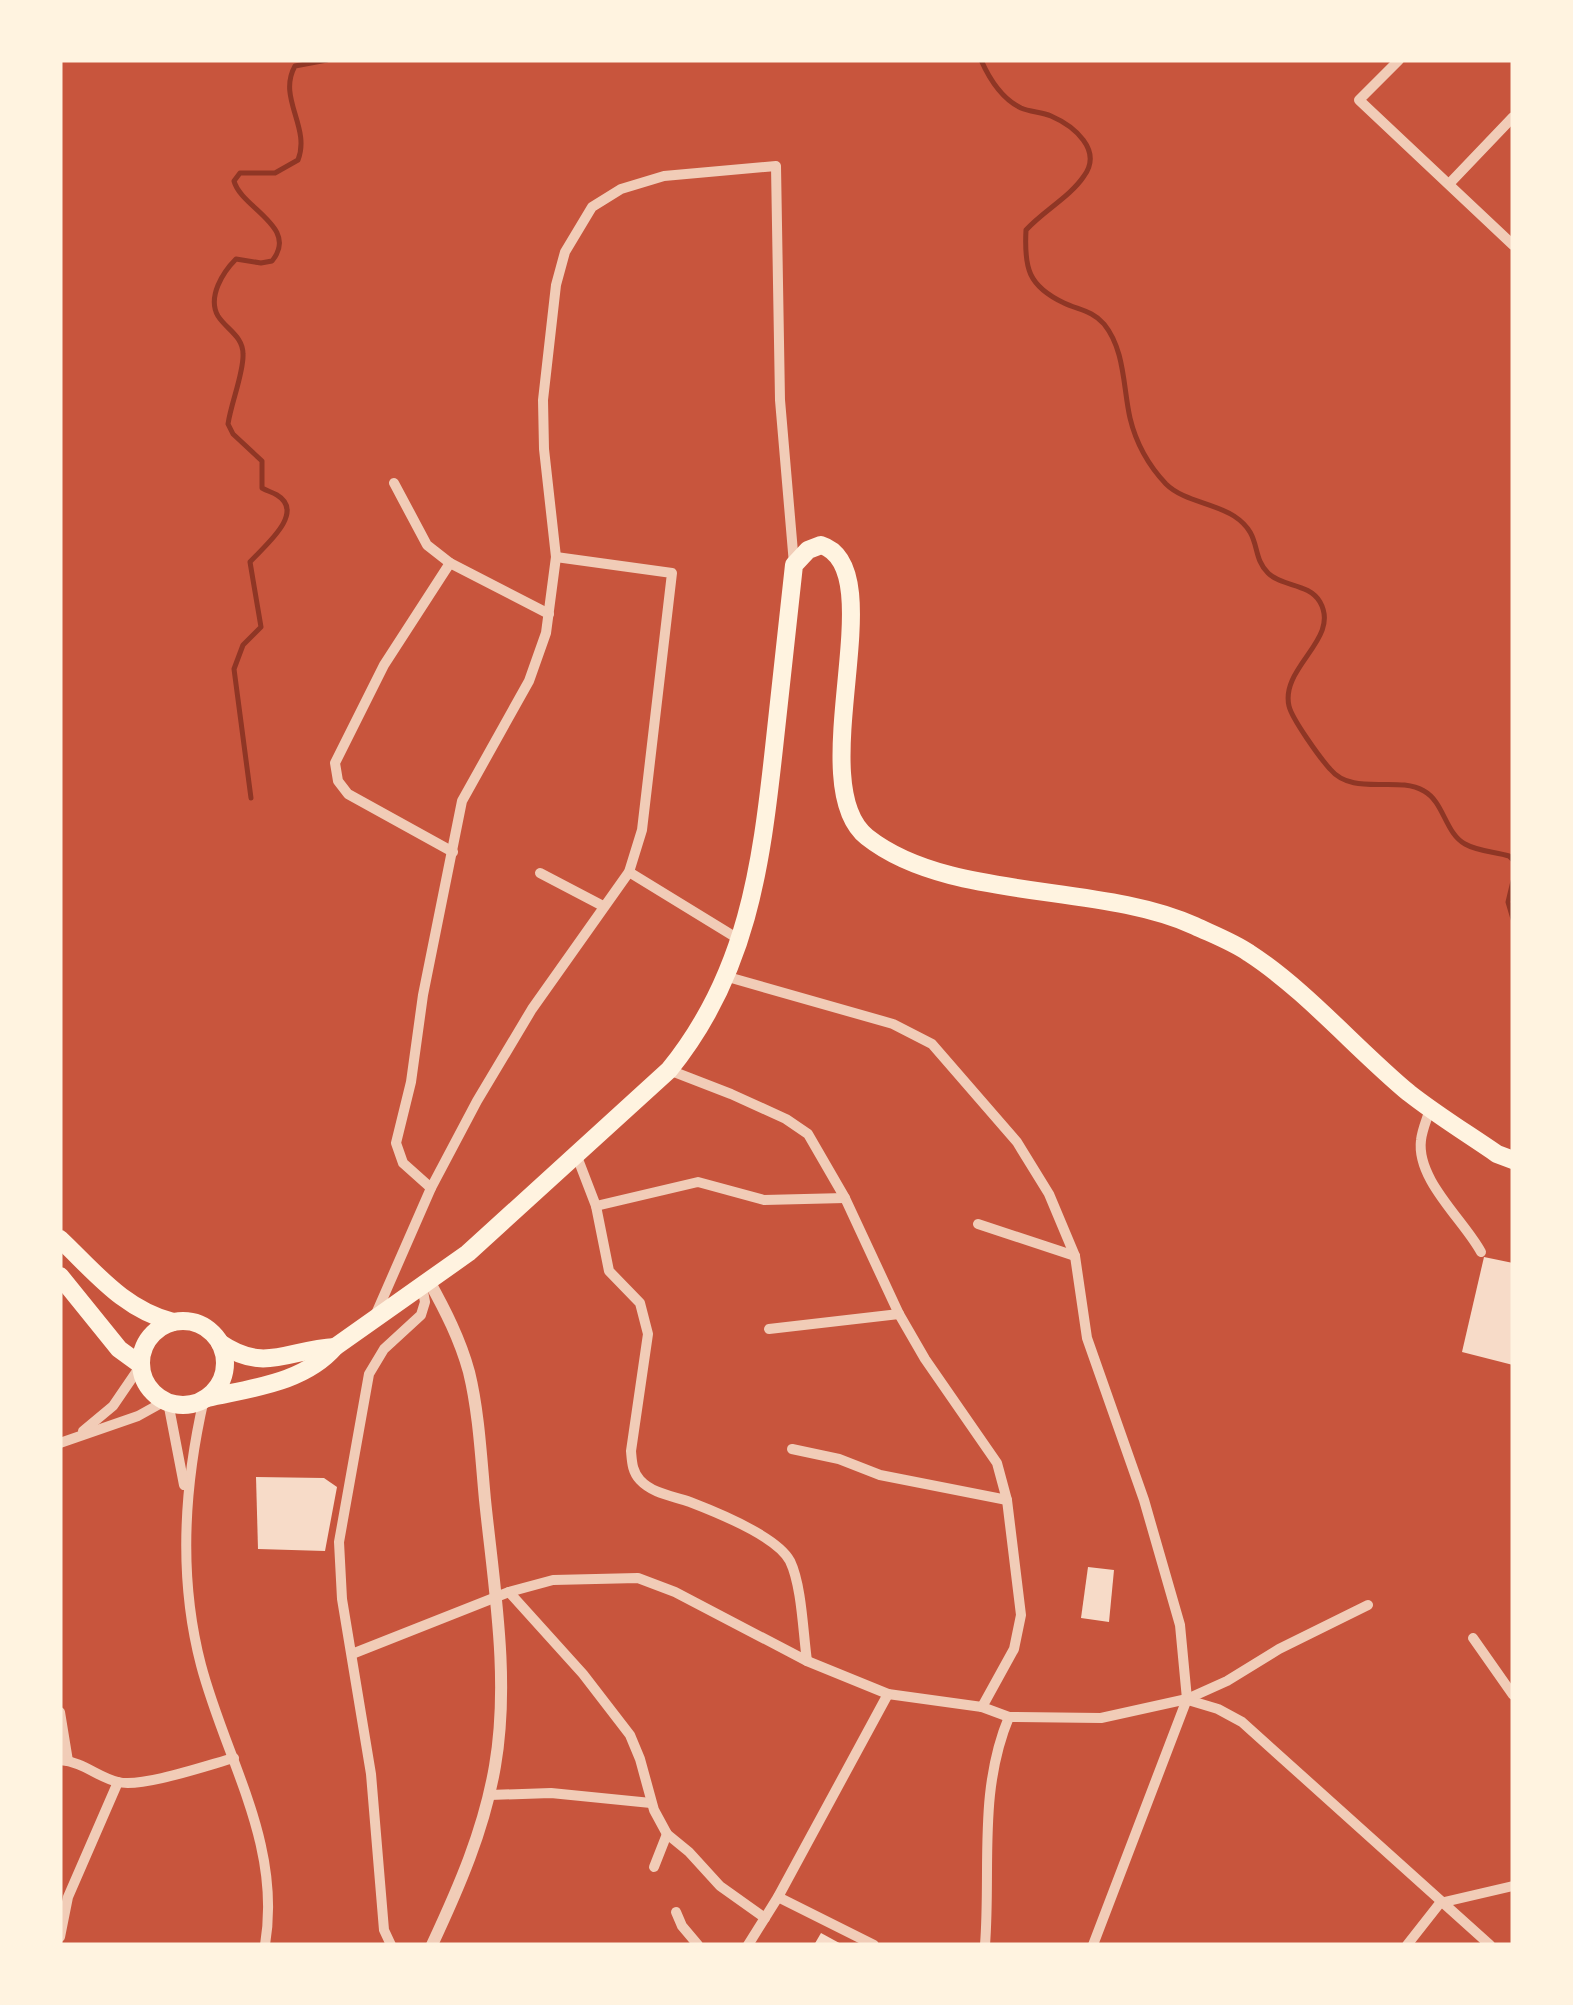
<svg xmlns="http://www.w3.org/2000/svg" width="1573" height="2005" font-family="Barlow,sans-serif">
<rect width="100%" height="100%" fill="#c8553d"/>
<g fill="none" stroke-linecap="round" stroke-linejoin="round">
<g stroke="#8f3625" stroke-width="5">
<path d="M981,60C989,78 1002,99 1021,108C1030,112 1042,112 1051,116C1074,126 1103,150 1084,176C1070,197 1043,211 1026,230C1024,268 1028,286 1064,303C1079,310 1093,311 1104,324C1125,350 1123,387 1130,418C1136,443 1149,466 1166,484C1183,501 1214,503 1234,516C1263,535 1250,555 1268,573C1282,587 1309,583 1320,602C1341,639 1280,667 1289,706C1292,719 1320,758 1330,769C1353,797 1397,775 1424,791C1444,802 1445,833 1465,844C1477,851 1495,852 1509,856L1513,860"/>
<path d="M251,798L234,669L243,645L261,627L250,562C262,548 307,513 277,495C272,492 267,491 262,488V461L233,434L228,424C231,403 244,372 243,354C243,336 226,329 218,316C207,297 223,272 236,259L261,263L272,261C300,227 241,208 234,181L240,173H275L298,160C311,127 277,98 295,66L327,60"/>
<path d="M1513,881L1508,902L1513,919"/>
</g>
</g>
<g fill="#f7dbc8">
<path d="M1484,1257L1513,1263V1365L1462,1352Z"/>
<path d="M256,1477L324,1478L337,1487L325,1551L258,1549Z"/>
<path d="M1088,1567L1114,1570L1109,1622L1081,1618Z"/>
<path d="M821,1933L843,1945H814Z"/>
</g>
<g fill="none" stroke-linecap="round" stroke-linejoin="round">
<g stroke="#f1ccb7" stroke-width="10">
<path d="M1399,60L1359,100L1513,245"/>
<path d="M1449,184L1513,117"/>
<path d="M394,483L427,545L450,563"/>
<path d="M453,852L348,794L338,781L335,763L384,665L450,563L549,614"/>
<path d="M629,872L740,940"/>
<path d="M540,873L603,906"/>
<path d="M728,977L893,1024L932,1044L1017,1142L1049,1194L1075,1256L1087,1338L1144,1500L1180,1625L1187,1699L1093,1945"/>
<path d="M669,1070L731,1094L786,1119L808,1134L845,1198L899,1314L925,1359L997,1463L1007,1500L1021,1615L1014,1649L982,1707"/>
<path d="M1430,1109C1427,1119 1422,1130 1421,1140C1416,1180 1464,1220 1481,1252"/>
<path d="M576,1154L596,1206L609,1271L640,1303L648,1334L631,1451C632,1462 632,1471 640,1480C653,1494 673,1496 690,1502C716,1512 777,1536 790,1561C802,1586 803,1633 807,1661"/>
<path d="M431,1188L403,1163L396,1143L411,1082L423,995L462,801L529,681L546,633L556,557L544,449L543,400L556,285L565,252L592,207L621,189L664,176L776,166L780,400L794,564"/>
<path d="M596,1206L698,1182L764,1200L845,1198"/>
<path d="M978,1224L1075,1256"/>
<path d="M375,1316L431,1188L477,1101L532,1009L629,872L642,830L672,573L556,557"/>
<path d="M769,1329L899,1314"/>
<path d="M204,1399C184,1486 178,1577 201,1665C226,1760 282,1843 265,1945"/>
<path d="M168,1402L184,1485"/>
<path d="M83,1431L113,1406L141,1365"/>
<path d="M60,1443L138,1416L165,1401"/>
<path d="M792,1449L839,1459L880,1475L1007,1500"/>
<path d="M509,1592L583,1674L630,1735L640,1759L654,1810L667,1834L689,1852L720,1886L765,1918"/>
<path d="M1473,1638L1513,1695"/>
<path d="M352,1654L509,1592L553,1580L638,1578L675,1592L807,1661L888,1694L982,1707L1009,1717L1101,1718L1187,1699L1227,1681L1279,1649L1368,1605"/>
<path d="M1188,1700L1218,1709L1242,1722L1490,1945"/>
<path d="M60,1712L68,1761"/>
<path d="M60,1760C84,1762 97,1777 118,1782C142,1788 208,1765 234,1758"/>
<path d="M490,1795L551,1793L651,1803"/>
<path d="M654,1867L667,1834"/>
<path d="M778,1897L874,1945"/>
<path d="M676,1912L682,1926L698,1945"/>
<path d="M60,1937L68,1897L118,1782"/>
<path d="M391,1945L384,1930L371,1774L342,1599L339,1542L369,1374L384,1349L421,1315L425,1302L422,1286"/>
<path d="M748,1945L778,1897L888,1694"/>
<path d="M985,1945C991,1867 978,1791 1009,1717"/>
<path d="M1407,1945L1440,1903L1513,1886"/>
</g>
<path stroke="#f1ccb7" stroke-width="12" d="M429,1281C445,1310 460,1339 469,1372C479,1413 481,1458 485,1500C494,1587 510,1679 495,1766C484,1830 459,1887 432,1945"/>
<g stroke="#fff3e0" stroke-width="18">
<path d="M60,1239C95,1272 123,1309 173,1322"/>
<path d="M60,1276L119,1349L141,1365"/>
<circle cx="183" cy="1363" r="42"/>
<path d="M220,1343C265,1374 289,1349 335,1347"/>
<path d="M207,1398C251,1388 304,1383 335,1347L468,1253L669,1070C747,974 761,867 774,748C781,687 787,626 794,565L808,550L821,545C895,568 800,784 867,837C949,902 1099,882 1195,926C1212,934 1233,942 1249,953C1306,990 1357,1050 1409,1093C1437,1115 1468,1134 1497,1154L1513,1160"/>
</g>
</g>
<rect width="1573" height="2005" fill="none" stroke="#fff3e0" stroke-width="125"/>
</svg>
